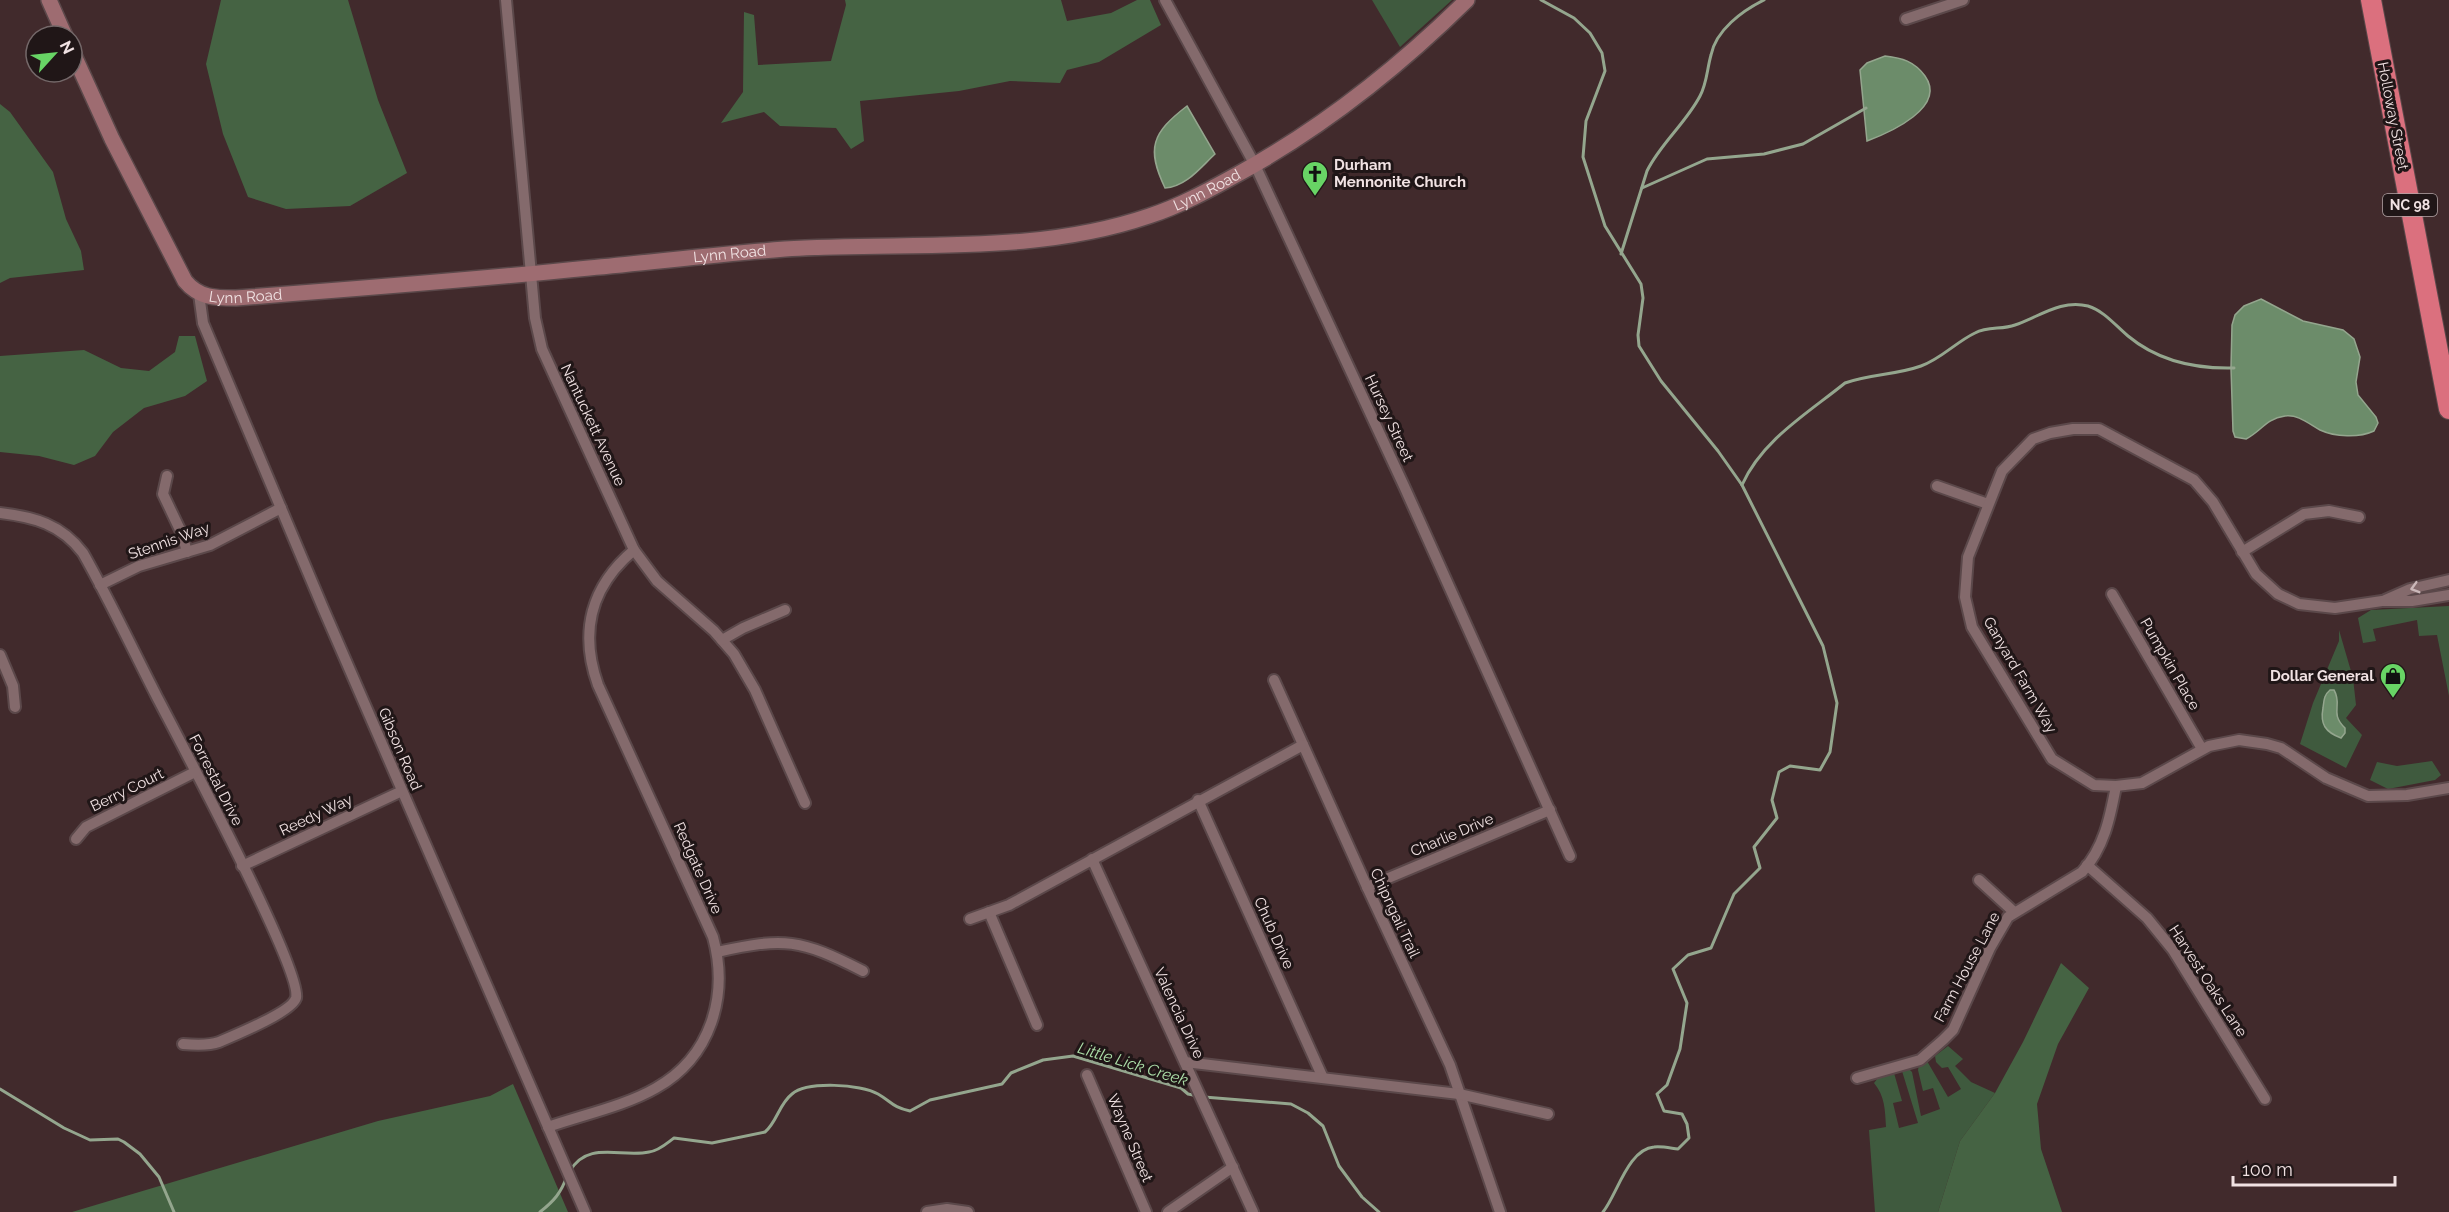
<svg xmlns="http://www.w3.org/2000/svg" width="2449" height="1212" font-family="Raleway,sans-serif">
<rect width="100%" height="100%" fill="#412a2c"/>
<g fill="#3f5a3e">
<path d="M1372,0H1452L1400,47Z"/>
<path d="M2449,606V696L2437,635L2419,636L2417,620L2373,629L2376,641L2363,643L2358,618L2371,610Z"/>
<path d="M2339,630L2353,678L2356,705L2346,718L2362,735L2346,768L2300,744L2313,703L2339,641Z"/>
<path d="M2432,761L2441,775L2435,780L2388,789L2370,780L2377,762L2397,766Z"/>
<path d="M1948,1046L1963,1059L1955,1066L1971,1082L1995,1093L1960,1141L1938,1212H1875L1869,1130L1886,1127C1885,1110 1885,1096 1874,1083L1878,1078L1894,1073L1902,1101L1893,1103L1899,1128L1918,1123L1902,1071L1909,1069L1912,1072L1921,1116L1940,1109L1933,1088L1923,1091L1918,1070L1919,1065L1927,1061L1948,1097L1961,1089L1948,1067L1942,1068L1936,1062L1935,1056Z"/>
</g>
<g fill="#456343">
<path d="M221,0H348L378,100L407,173L350,206L286,209L248,197L223,134L206,64Z"/>
<path d="M845,0H1061L1067,21L1111,13L1137,0H1150L1161,25L1099,62L1067,70L1060,83L1010,81L959,91L860,101L864,141L851,149L836,128L780,126L764,112L721,123L743,92L744,12L754,15L758,65L831,61L846,5Z"/>
<path d="M0,104L10,112L53,172L66,219L81,251L84,270L10,278L0,283Z"/>
<path d="M179,336H195L207,381L185,396L144,408L113,432L95,456L74,465L39,456L0,452V356L84,350L121,368L149,371L175,352Z"/>
<path d="M2061,963L2089,988L2058,1044L2037,1104L2041,1149L2062,1212H1938L1960,1141L1995,1093L2023,1042Z"/>
<path d="M513,1084L568,1212H72L378,1121L490,1096Z"/>
</g>
<g fill="#6c8c6a" stroke="#94a68e" stroke-width="1.5">
<path d="M1885,56C1902,58 1914,61 1925,76C1947,107 1891,132 1867,141L1860,70L1867,63Z"/>
<path d="M1187,106L1215,154C1201,167 1186,187 1165,188C1146,148 1152,133 1187,106Z"/>
<path d="M2261,299L2303,321L2343,330L2354,339L2360,357L2356,382L2358,395L2376,417L2378,423L2374,431C2359,438 2335,437 2320,430C2309,424 2298,414 2285,416C2265,419 2262,431 2246,439L2235,437L2233,431L2231,368L2232,325L2235,315L2244,306Z"/>
<path d="M2330,690H2334C2343,705 2329,713 2345,728V733L2341,738C2325,732 2320,724 2323,708C2324,700 2324,695 2330,690Z"/>
</g>
<g fill="none" stroke-linecap="round" stroke-linejoin="round">
<g stroke="#94a68e" stroke-width="3">
<path d="M1541,0L1574,18L1590,33L1602,53L1605,71L1586,121L1583,157L1605,226L1641,284L1643,298L1638,335L1639,346L1661,381L1718,451L1742,485L1823,646L1837,703L1830,752L1820,770L1790,766L1779,772L1772,800L1777,818L1754,847L1760,868L1734,894L1711,948L1688,955L1673,969L1687,1003L1680,1049L1667,1085L1657,1094L1664,1111L1682,1114L1687,1124L1689,1138L1678,1149C1670,1148 1661,1146 1654,1147C1628,1149 1617,1195 1603,1212"/>
<path d="M1642,188L1707,159L1764,154L1803,144L1866,108"/>
<path d="M1621,254L1647,171C1660,144 1686,123 1700,96C1707,83 1707,69 1711,55C1716,30 1742,11 1764,0"/>
<path d="M1742,485C1762,440 1808,413 1845,383C1870,374 1896,375 1921,366C1941,359 1956,342 1975,333C1988,326 2002,330 2015,325C2039,317 2061,299 2088,306C2104,311 2115,325 2128,336C2158,361 2196,369 2234,368"/>
<path d="M0,1089L64,1128L90,1140L118,1139L124,1142L140,1154L159,1177L174,1212"/>
<path d="M1204,1097L1291,1104L1308,1113L1323,1126L1339,1166L1362,1197L1379,1212"/>
<path d="M570,1171C588,1140 621,1158 649,1152C659,1151 667,1143 674,1138L712,1143L765,1132C777,1122 779,1104 792,1094C807,1081 861,1084 878,1094C892,1102 892,1107 910,1111L930,1100L1002,1084L1011,1073L1043,1060L1073,1056L1181,1088L1188,1094L1198,1096"/>
<path d="M540,1212C554,1201 561,1193 567,1176"/>
</g>
<g stroke="#5b484a" stroke-width="14">
<g id="street">
<path d="M506,0L535,318L542,349L634,550L657,581L714,631L734,654L755,690L805,803"/>
<path d="M1165,0L1255,165L1404,486L1570,856"/>
<path d="M1906,19L1963,0"/>
<path d="M199,294L203,323L323,608L585,1212"/>
<path d="M167,476L163,494L182,534L187,552"/>
<path d="M1937,486L1988,504"/>
<path d="M0,513C34,517 61,524 83,553C109,599 132,648 156,695C176,734 303,971 296,998C292,1012 233,1036 219,1042C208,1046 194,1045 183,1044"/>
<path d="M2242,552L2304,514L2329,511L2359,517"/>
<path d="M100,585L139,566L210,545L281,508"/>
<path d="M2112,594L2202,749"/>
<path d="M2449,595L2412,601H2382L2335,608L2299,604L2278,594L2256,574L2213,502L2194,480L2099,429H2073L2050,433L2033,439L2002,471L1968,557L1965,597L1972,627L2052,759L2094,785L2116,786L2142,783L2209,746L2239,740L2267,744L2281,748L2326,778L2368,796L2407,795L2449,788"/>
<path d="M2385,600L2410,589L2449,580"/>
<path d="M722,640L743,628L785,610"/>
<path d="M0,655L13,686L15,707"/>
<path d="M1274,680L1367,887L1450,1065L1500,1212"/>
<path d="M1198,800L1323,1078"/>
<path d="M76,839L86,827L195,772"/>
<path d="M1092,859L1253,1212"/>
<path d="M2087,865L2147,918L2173,950L2265,1099"/>
<path d="M242,866L402,791"/>
<path d="M1979,880L2014,912"/>
<path d="M1367,887L1550,810"/>
<path d="M989,912L1037,1025"/>
<path d="M970,919L1009,905L1303,745"/>
<path d="M717,952C785,937 800,939 863,971"/>
<path d="M1185,1062L1459,1094L1548,1114"/>
<path d="M1087,1075L1146,1212"/>
<path d="M1857,1078L1920,1060L1943,1040L1953,1030L1990,948L2008,917L2082,872C2104,848 2110,818 2116,786"/>
<path d="M548,1127C582,1115 625,1106 656,1088C711,1057 729,996 713,937L598,685C579,632 591,586 634,550"/>
<path d="M927,1212L947,1209L968,1212"/>
<path d="M1168,1212L1233,1167"/>
</g>
</g>
<g stroke="#5b484a" stroke-width="18">
<g id="secondary">
<path d="M49,0L65,36"/>
<path id="s1" d="M72,51L112,139L185,281C199,298 215,298 236,298C354,289 472,280 589,268C654,262 720,254 785,249C907,241 1032,256 1149,216C1180,206 1209,190 1238,174C1322,128 1398,68 1467,0"/>
</g>
</g>
<g stroke="#5b484a" stroke-width="22">
<path id="highway" d="M2371,0L2449,409"/>
</g>
<use href="#street" stroke="#846a6c" stroke-width="10"/>
<use href="#secondary" stroke="#9e6c71" stroke-width="15"/>
<use href="#highway" stroke="#db707e" stroke-width="20"/>
</g>
<defs><path id="oneway-chevron" d="M-2-3.5L2.5 0L-2 3.5" fill="none" stroke-width="1.6" stroke-linecap="round" stroke-linejoin="round" transform="scale(1.5)"/></defs>
<use stroke="#cbb8b9" href="#oneway-chevron" transform="translate(2415 588) rotate(164)"/>
<defs>
<g id="church-pin" transform="scale(1.35)"><path d="M0 17L-7.5 6A9.5 9.5 0 1 1 7.5 6Z" fill="#68d465" stroke="#201617"/><path d="M-1.2-6h2.4v3.5h3.3v2.4h-3.3V6h-2.4V-.1h-3.3v-2.4h3.3Z" fill="#111"/></g>
<g id="shop-pin" transform="scale(1.35)"><path d="M0 17L-7.5 6A9.5 9.5 0 1 1 7.5 6Z" fill="#68d465" stroke="#201617"/><path d="M-5-2.5h2.3a2.7 3.5 0 0 1 5.4 0H5L5.5 6h-11ZM-1.5-2.5h3a1.5 2.3 0 0 0-3 0Z" fill="#111"/></g>
</defs>
<g fill-rule="evenodd">
<use href="#church-pin" x="1315" y="174"/>
<use href="#shop-pin" x="2393" y="676"/>
</g>
<g text-anchor="middle" dominant-baseline="central" stroke-width="6" stroke-linejoin="round" paint-order="stroke">
<rect fill="#201617" stroke="#b2a5a6" stroke-width="1.5" x="2383" y="194" width="54" height="22" rx="4.5"/>
<g font-size="14" font-weight="bold" fill="#f1e2e3">
<text x="2410" y="205">NC 98</text>
</g>
<g font-size="15" fill="#f1e2e3" stroke="#201617">
<text transform="translate(2393 116) rotate(79)">Holloway Street</text>
<text stroke="none"><textPath href="#s1" startOffset="1294">Lynn Road</textPath></text>
<text stroke="none"><textPath href="#s1" startOffset="808">Lynn Road</textPath></text>
<text stroke="none"><textPath href="#s1" startOffset="322">Lynn Road</textPath></text>
<text transform="translate(1389 418) rotate(65)">Hursey Street</text>
<text transform="translate(593 425) rotate(65)">Nantuckett Avenue</text>
<text transform="translate(169 541) rotate(-19)">Stennis Way</text>
<text transform="translate(2170 664) rotate(60)">Pumpkin Place</text>
<text transform="translate(2020 675) rotate(60)">Ganyard Farm Way</text>
<text transform="translate(400 749) rotate(67)">Gibson Road</text>
<text transform="translate(216 780) rotate(63)">Forrestal Drive</text>
<text transform="translate(127 790) rotate(-26)">Berry Court</text>
<text transform="translate(316 815) rotate(-25)">Reedy Way</text>
<text transform="translate(1452 835) rotate(-23)">Charlie Drive</text>
<text transform="translate(698 868) rotate(66)">Redgate Drive</text>
<text transform="translate(1395 913) rotate(65)">Chipngail Trail</text>
<text transform="translate(1274 933) rotate(66)">Chub Drive</text>
<text transform="translate(1967 967) rotate(-62)">Farm House Lane</text>
<text transform="translate(2208 981) rotate(57)">Harvest Oaks Lane</text>
<text transform="translate(1179 1013) rotate(65)">Valencia Drive</text>
<text transform="translate(1130 1138) rotate(67)">Wayne Street</text>
</g>
<g font-size="15" font-weight="bold" fill="#f1e2e3" stroke="#201617" text-anchor="start">
<text x="1334" y="165">Durham<tspan x="1334" dy="17">Mennonite Church</tspan></text>
<text x="2374" y="676" text-anchor="end">Dollar General</text>
</g>
<g font-size="16" font-style="italic" fill="#aee1aa" stroke="#201617">
<text transform="translate(1133 1064) rotate(17)">Little Lick Creek</text>
</g>
</g>
<g transform="translate(54 54) rotate(63)"><circle r="28" fill="#201617" stroke="#746869" stroke-width="1.5"/>
<path d="M0-4.5L10 22L0 15L-10 22Z" fill="#68d465"/>
<text y="-9" font-size="16" font-weight="bold" text-anchor="middle" fill="#f1e2e3">N</text>
</g>
<path d="M2233 1176v9h162v-9" fill="none" stroke="#f1e2e3" stroke-width="3"/>
<text x="2242" y="1176" font-size="18" fill="#f1e2e3" stroke="#201617" stroke-width="4.5" paint-order="stroke">100 m</text>
</svg>
